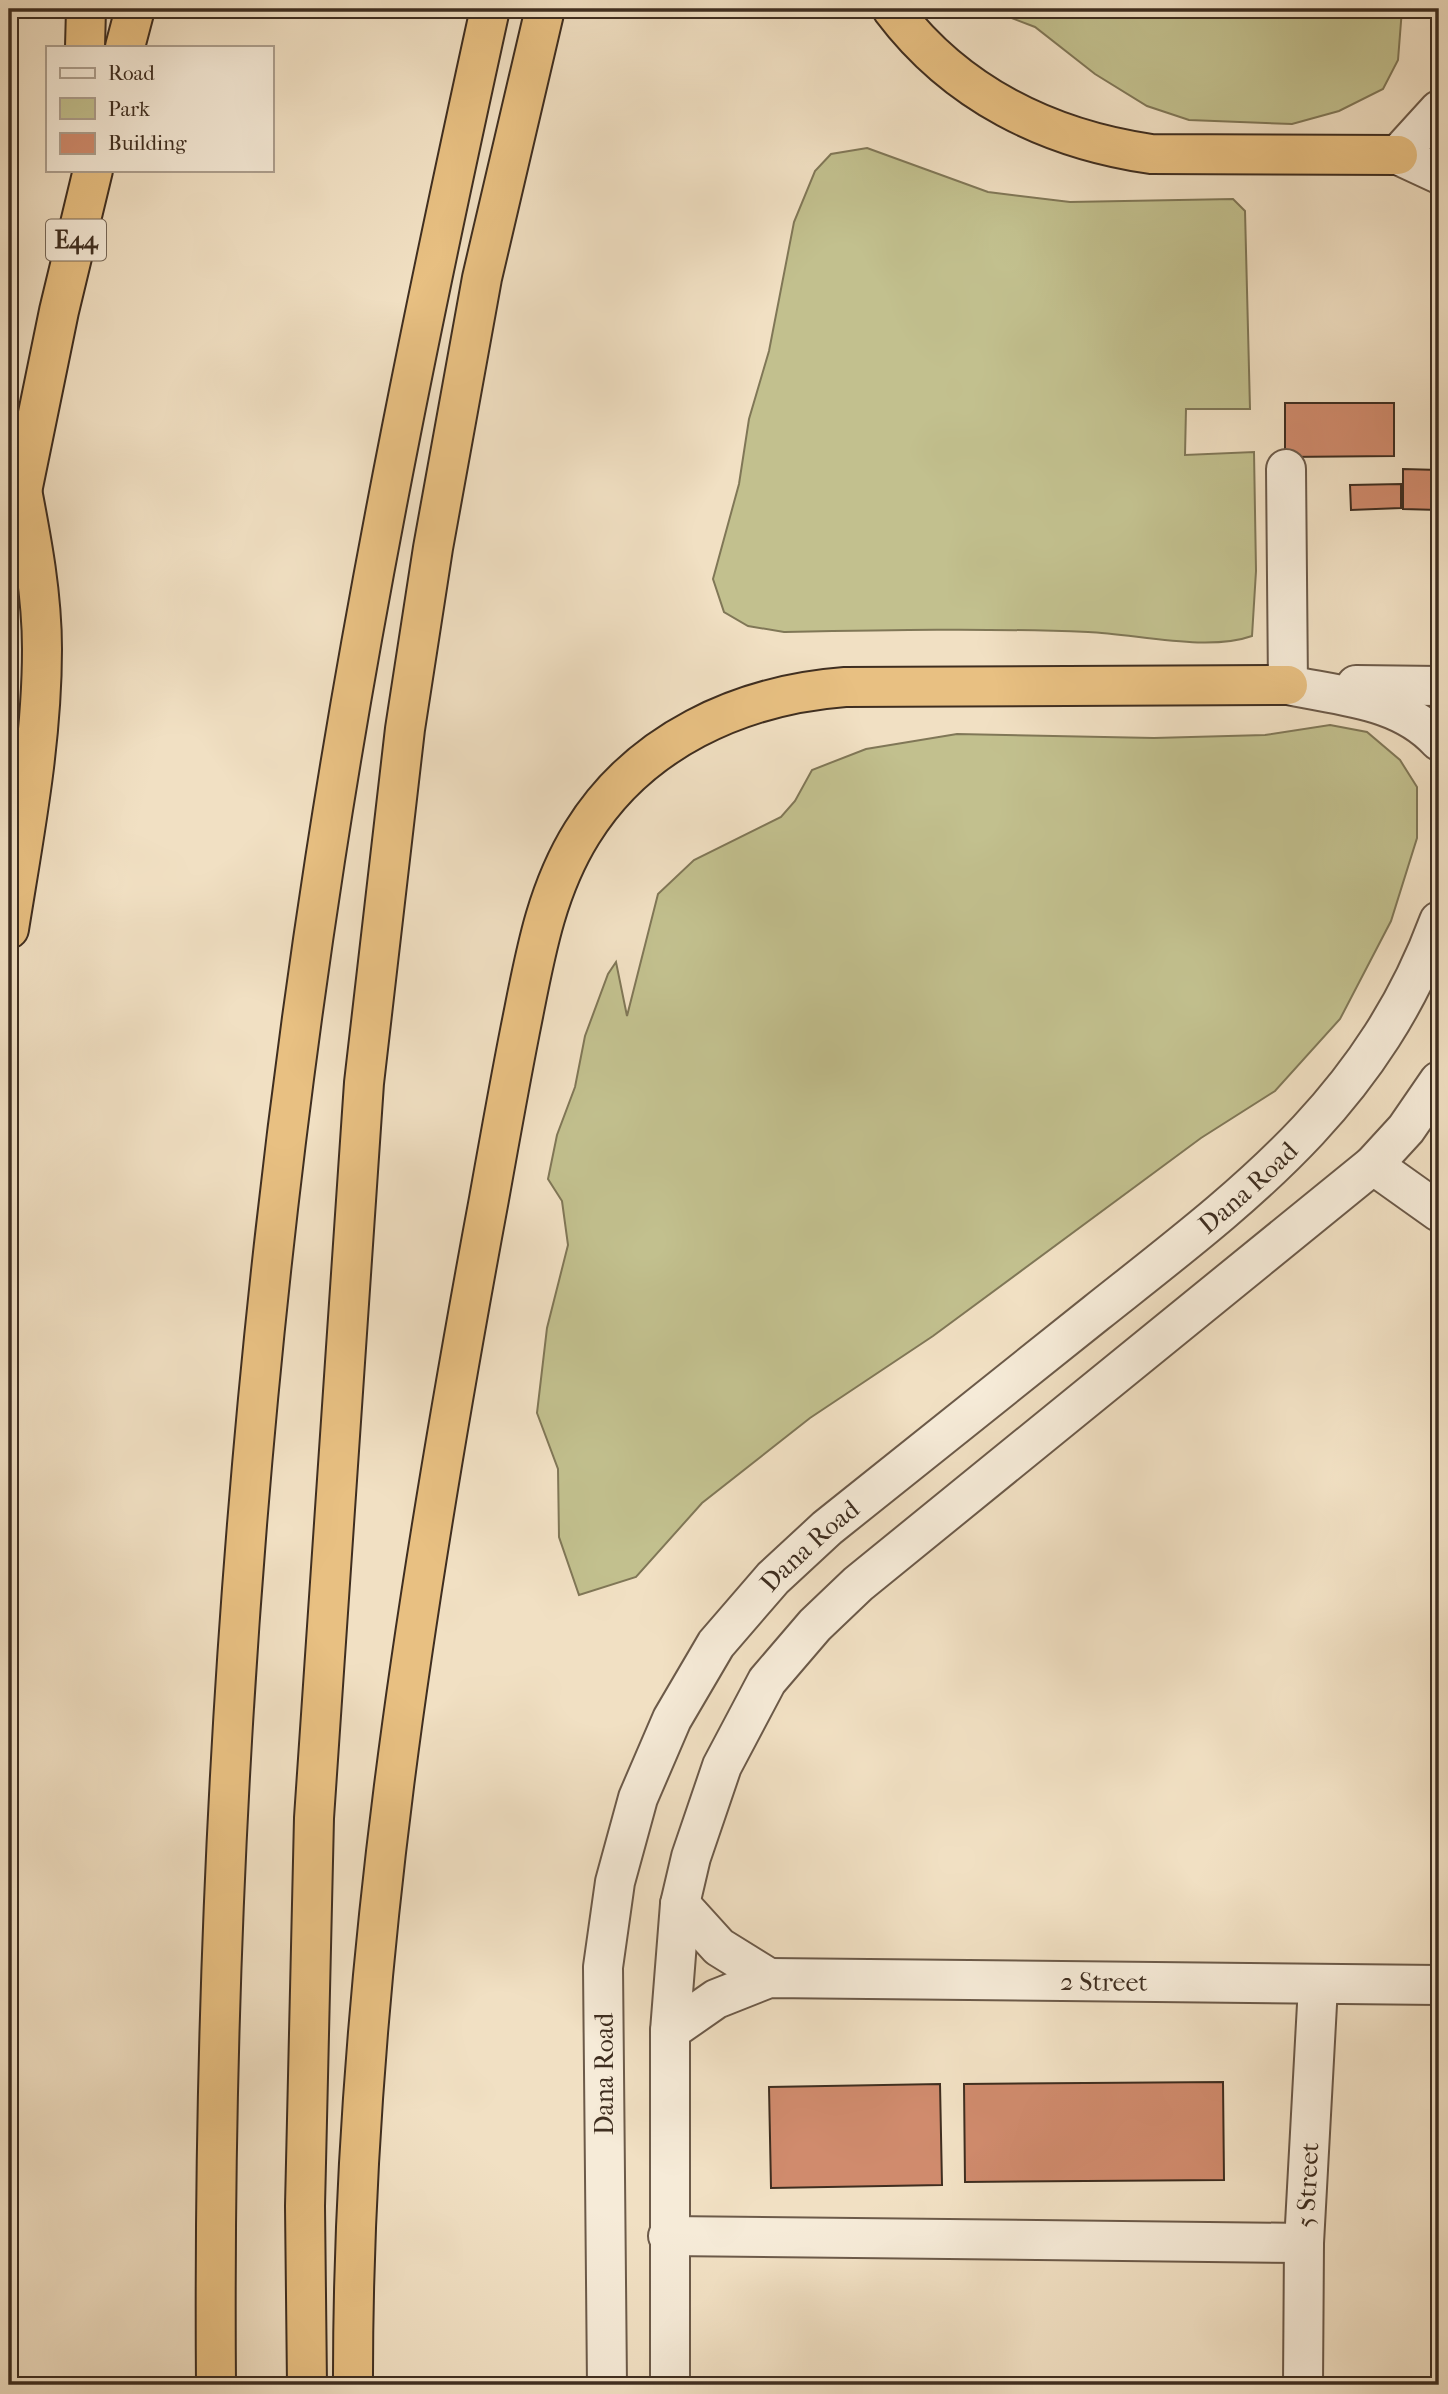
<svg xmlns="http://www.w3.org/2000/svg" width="1448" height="2394" font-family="'IM FELL French Canon',serif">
<rect width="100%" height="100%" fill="#f1e0c3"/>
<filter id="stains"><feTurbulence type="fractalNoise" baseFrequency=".00286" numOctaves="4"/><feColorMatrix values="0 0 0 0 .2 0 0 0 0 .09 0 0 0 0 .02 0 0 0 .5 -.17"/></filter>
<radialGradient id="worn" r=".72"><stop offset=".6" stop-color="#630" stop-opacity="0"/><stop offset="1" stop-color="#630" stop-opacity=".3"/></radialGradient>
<g fill="#c2c08e" stroke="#807757" stroke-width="2">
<path d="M988,9H1402L1398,60L1383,89L1339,111L1292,124L1189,120L1147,106L1095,74L1035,27Z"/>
<path d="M867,148L988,192L1070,202L1233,199L1245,211L1250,409H1186L1185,455L1254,452L1256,571L1252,636C1207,652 1137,634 1088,632C987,628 886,630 784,632L748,626L724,612L713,579L739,484L749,419L769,351L794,222L815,171L831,154Z"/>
<path d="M1330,725L1367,732L1400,760L1417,787V838L1391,921L1340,1019L1275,1091L1201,1138L933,1336L810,1418L702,1503L636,1577L579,1595L559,1537L558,1469L537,1413L547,1328L568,1245L562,1201L548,1179L557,1135L575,1087L585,1036L608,974L616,962L627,1016L658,894L694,860L781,817L795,801L812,770L866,749L957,734L1154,738L1265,735Z"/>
</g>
<g fill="#d08b6d" stroke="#3f2e20" stroke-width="2">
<path d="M1285,403H1394V456L1285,457Z"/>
<path d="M1403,469L1439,470V510L1403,509Z"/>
<path d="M1401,484V508L1351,510L1350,485Z"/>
<path d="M1223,2082L1224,2180L965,2182L964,2084Z"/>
<path d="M940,2084L942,2185L771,2188L769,2087Z"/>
</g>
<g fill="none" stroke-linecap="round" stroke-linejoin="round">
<g stroke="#6c5a49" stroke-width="42">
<g id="minor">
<path d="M1398,155L1439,110"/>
<path d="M1398,155L1439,174"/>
<path d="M1286,469L1288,685"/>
<path d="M1288,685C1340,696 1401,699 1439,741"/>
<path d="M1356,685L1439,686"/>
<path d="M1373,1165L1439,1212"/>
<path d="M680,1904L719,1947L769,1978"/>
<path id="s1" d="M670,2031L716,1999L769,1978L1439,1985"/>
<path d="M668,2236L1304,2243"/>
<path id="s2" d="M607,2385L603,1967L615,1882L638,1798L672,1719L716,1644L773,1578L827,1528C916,1456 1006,1385 1096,1313C1242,1197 1371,1104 1439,921"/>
<path d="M670,2385V2031L680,1904L691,1857L722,1766L767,1681L815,1625L858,1584L1373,1165L1406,1129L1439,1081"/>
<path id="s3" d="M1303,2385L1304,2243L1318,1986"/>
</g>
</g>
<g stroke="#3f2e20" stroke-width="42">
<g id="highway">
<path d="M892,9C956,94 1048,139 1151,154L1398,155"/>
<path d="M85,47L86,9"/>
<path d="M125,47L135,9"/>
<path d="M17,516L59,311L93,170"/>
<path d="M9,929C24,835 42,743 42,649C42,595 32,542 22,490"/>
<path d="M216,2385C212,1875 247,1365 325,860C369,575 428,291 490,9"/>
<path d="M307,2385L305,2206L314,1818L364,1083L405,729L433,548L482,278L545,9"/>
<path d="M353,2385C352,1990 417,1586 489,1199C499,1143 509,1087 520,1031C534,962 544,894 582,833C639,741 740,695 845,687L1288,685"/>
</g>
</g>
<use href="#minor" stroke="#f6ebd8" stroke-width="38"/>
<use href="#highway" stroke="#e8c082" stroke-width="38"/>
</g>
<g text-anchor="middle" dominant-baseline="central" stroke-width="6" stroke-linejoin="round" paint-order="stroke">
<rect fill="#f6ebd8" stroke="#766757" stroke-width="2" x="46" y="219.5" width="60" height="41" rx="5"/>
<g font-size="24" font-weight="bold" fill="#3f2e20">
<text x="76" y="240">E44</text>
</g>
<g font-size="26" fill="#3f2e20" stroke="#f6ebd8">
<text stroke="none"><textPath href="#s2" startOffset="1466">Dana Road</textPath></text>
<text stroke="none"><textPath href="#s2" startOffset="900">Dana Road</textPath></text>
<text stroke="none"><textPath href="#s1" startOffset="448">2 Street</textPath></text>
<text transform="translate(604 2074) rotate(-90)">Dana Road</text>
<text stroke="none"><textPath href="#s3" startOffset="200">5 Street</textPath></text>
</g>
</g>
<rect width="1448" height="2394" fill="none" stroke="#f1e0c3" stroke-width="35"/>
<rect x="10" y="10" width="1427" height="2373" fill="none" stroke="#3f2e20" stroke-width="3.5"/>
<rect x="18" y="18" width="1413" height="2359" fill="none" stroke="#3f2e20" stroke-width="2"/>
<rect x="46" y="46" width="228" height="126" fill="#f6ebd8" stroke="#ad9f8e" stroke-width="2"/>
<rect x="60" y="68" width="35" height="10" fill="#f6ebd8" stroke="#ad9f8e" stroke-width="2"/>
<text x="108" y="80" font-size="21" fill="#3f2e20">Road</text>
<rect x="60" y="98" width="35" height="21" fill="#c2c08e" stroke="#ad9f8e" stroke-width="2"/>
<text x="108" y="116" font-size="21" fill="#3f2e20">Park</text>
<rect x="60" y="133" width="35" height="21" fill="#d08b6d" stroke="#ad9f8e" stroke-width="2"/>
<text x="108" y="150" font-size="21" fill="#3f2e20">Building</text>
<rect width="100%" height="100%" filter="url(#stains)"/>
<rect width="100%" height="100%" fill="url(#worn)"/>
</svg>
